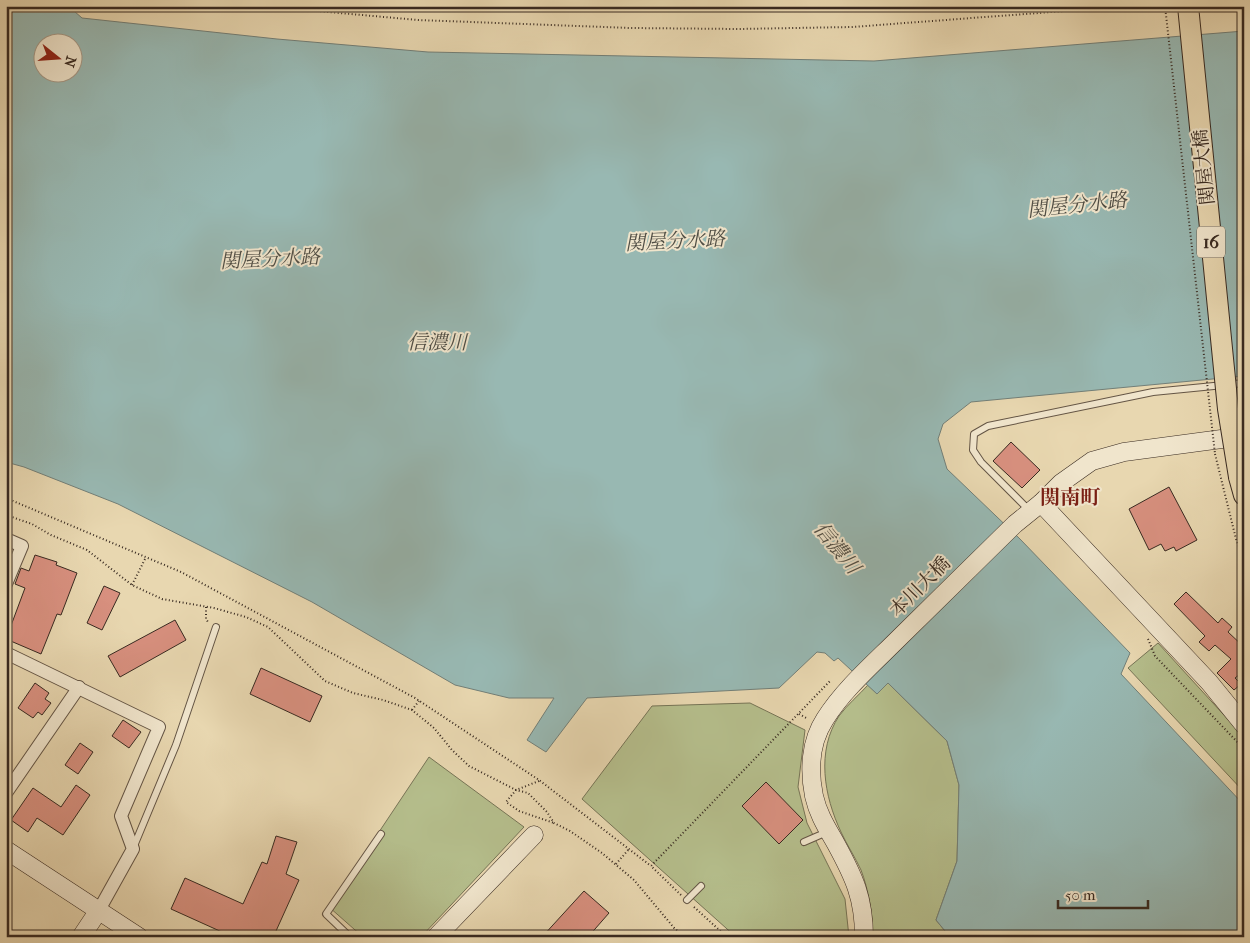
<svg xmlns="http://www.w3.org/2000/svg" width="1250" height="943" font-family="'IM FELL French Canon','Noto Serif JP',serif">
<rect width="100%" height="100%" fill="#e8d7b0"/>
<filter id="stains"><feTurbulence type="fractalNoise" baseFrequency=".004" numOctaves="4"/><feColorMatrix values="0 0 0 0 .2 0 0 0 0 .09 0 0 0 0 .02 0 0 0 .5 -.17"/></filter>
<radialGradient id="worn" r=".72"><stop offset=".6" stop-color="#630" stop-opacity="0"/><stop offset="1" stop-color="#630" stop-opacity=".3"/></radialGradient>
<g fill="#b5be8c" stroke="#767456">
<path d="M1158,643L1244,737V792L1128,668Z"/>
<path d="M888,683L947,741L959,785L957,861L936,920L950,937H872C874,917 868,888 861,870C855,857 847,845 841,832C824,796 816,751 839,716C847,705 859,695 868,685L877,694Z"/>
<path d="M750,703L805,730L798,787L807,823L845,899L849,937H736L582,799L652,706Z"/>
<path d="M429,757L524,827L421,937H363L329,907Z"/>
</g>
<path fill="#98b8b2" stroke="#727f78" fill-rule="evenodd" d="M6,6H71L74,11L82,18L277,39L428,52L874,61L1244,31V376L971,402L943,424L938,439L947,469L1020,539L1130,653L1121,674L1244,805V937H950L936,920L957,861L959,785L947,741L888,683L877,694L838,658L834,661L825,653L817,652L779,688L587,698L546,752L527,740L554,698H509L455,685L312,602L118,504L24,467L6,462ZM42,42H72V72H42Z"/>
<g fill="#d8907f" stroke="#382a21">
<path d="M1011,442L1040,470L1022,488L993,461Z"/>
<path d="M1169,487L1197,540L1176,551L1174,547L1165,551L1161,544L1149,550L1129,509Z"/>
<path d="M35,555L57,562L56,565L77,573L61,615L57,614L41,654L6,639L25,588L15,584L21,568L29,571Z"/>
<path d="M104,586L120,593L102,630L87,623Z"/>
<path d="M1186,592L1218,623L1222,618L1232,627L1228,632L1244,647V671L1235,678L1241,684L1234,690L1217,673L1231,659L1215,645L1209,651L1199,642L1205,636L1174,604Z"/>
<path d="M175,620L186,640L120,677L108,656Z"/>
<path d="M261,668L322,696L310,722L250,694Z"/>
<path d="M35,683L49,693L45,699L51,703L42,715L38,712L33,718L18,708Z"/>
<path d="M123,720L141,732L129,748L112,736Z"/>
<path d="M80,743L93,752L78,774L65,765Z"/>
<path d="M766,782L803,820L779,844L742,806Z"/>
<path d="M76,785L90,795L63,835L37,818L28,832L11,820L33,788L61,807Z"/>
<path d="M276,836L297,842L286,874L299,880L276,931L284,937H233L171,909L185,878L243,904L262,862L267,864Z"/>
<path d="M584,891L609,913L588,937H542Z"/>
</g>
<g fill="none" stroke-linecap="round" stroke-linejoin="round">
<g stroke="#645545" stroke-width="8">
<g id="lane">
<path d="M1029,510L981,462L973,450L974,434L988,426L1153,392L1244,383"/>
<path d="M804,842L827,832"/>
<path d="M134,846L176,745L216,627"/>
<path d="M687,900L701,886"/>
<path d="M350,937L326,914L381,834"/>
</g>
</g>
<g stroke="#645545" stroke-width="14">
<g id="street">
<path d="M6,539L22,546L6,584"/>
<path d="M6,653L159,727L121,816L133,849L99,910"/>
<path d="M6,793L79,687"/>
</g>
</g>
<g stroke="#382a21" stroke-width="19">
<g id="secondary">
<path d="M1041,503L1209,682L1244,725"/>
<path d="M6,850L139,937"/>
<path d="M81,937L99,910"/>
<path d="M436,937L534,835"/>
<path d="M864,937C864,898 854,877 836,844C827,828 818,814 814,796C809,771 810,742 825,719C844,689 873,664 899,638C938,600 976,562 1015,524L1041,503L1061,483L1092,461L1124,452L1244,436"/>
</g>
</g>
<g stroke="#382a21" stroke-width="22">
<path id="primary" d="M1239,477L1244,495"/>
</g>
<g stroke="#382a21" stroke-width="2" stroke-dasharray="1 2.5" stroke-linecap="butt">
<path d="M261,6L418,20L631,28L738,29L852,27L1132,6"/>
<path d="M1215,454L1236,539L1244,559"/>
<path d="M6,498L181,572L415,698L539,780L651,866"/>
<path d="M6,515L32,524L51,535L87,550L132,585L162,599L214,608L246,617L268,627L325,681L353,693L383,700L412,710L434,728L452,750L469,766L516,790L528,793L547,812L554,823L570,831L602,853L634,880L675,929L686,937"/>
<path d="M132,585L146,557"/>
<path d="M206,607V619L208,622"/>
<path d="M1148,639L1155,656L1244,749"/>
<path d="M412,710L419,701"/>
<path d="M799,714L808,719"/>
<path d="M539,781L516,790L506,802L519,811L554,823"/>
<path d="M616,864L629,849"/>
<path d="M681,895L651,866L830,681"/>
<path d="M694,907L727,937"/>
</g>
<use href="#lane" stroke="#f0e5cc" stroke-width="6"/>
<use href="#street" stroke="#f0e5cc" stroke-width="12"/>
<use href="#secondary" stroke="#f0e5cc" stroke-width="18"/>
<use href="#primary" stroke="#e8d7b0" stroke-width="20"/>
<g stroke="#382a21" stroke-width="22" stroke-linecap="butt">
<path id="primary-bridge" d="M1188,6L1228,409L1239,477"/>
</g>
<path stroke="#382a21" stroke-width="2" stroke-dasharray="1 2.5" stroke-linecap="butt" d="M1165,6L1215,454"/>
<use href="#primary-bridge" stroke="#e8d7b0" stroke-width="20"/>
</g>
<g text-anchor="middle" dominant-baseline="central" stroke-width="4" stroke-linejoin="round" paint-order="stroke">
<rect fill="#f0e5cc" stroke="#6f6254" stroke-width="1" x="1197" y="226.5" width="28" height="31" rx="4"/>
<g font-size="18" font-weight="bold" fill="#382a21">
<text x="1211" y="242">16</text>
</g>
<g font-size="19" fill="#382a21" stroke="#f0e5cc">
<text transform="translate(1204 167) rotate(-96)">関屋大橋</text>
<text transform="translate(920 587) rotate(-45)">本川大橋</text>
</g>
<g font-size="20" font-style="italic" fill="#504e45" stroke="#f0e5cc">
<text transform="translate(1077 205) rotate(-6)">関屋分水路</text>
<text transform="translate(675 241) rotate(-3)">関屋分水路</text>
<text transform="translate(270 259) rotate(-3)">関屋分水路</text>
<text x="437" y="342">信濃川</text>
<text transform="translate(837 548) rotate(51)">信濃川</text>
</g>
<g font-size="20" font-weight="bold" fill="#7a1f14" stroke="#f0e5cc">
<text x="1070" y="497">関南町</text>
</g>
</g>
<rect width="1250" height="943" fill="none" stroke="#e8d7b0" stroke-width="25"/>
<rect x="8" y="8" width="1235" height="928" fill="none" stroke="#382a21" stroke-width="2.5"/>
<rect x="12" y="12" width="1225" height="918" fill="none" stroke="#382a21"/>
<g transform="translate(58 58) rotate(107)"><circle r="24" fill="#f0e5cc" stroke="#a69a88"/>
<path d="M0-4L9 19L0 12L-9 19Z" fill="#8f2418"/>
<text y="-8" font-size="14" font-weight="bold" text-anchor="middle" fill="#382a21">N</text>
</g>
<path d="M1058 900v8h90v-8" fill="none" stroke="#382a21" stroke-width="2.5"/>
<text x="1065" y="900" font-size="15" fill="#382a21" stroke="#f0e5cc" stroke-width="4" paint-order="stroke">50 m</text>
<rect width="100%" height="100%" filter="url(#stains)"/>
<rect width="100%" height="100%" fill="url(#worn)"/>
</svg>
